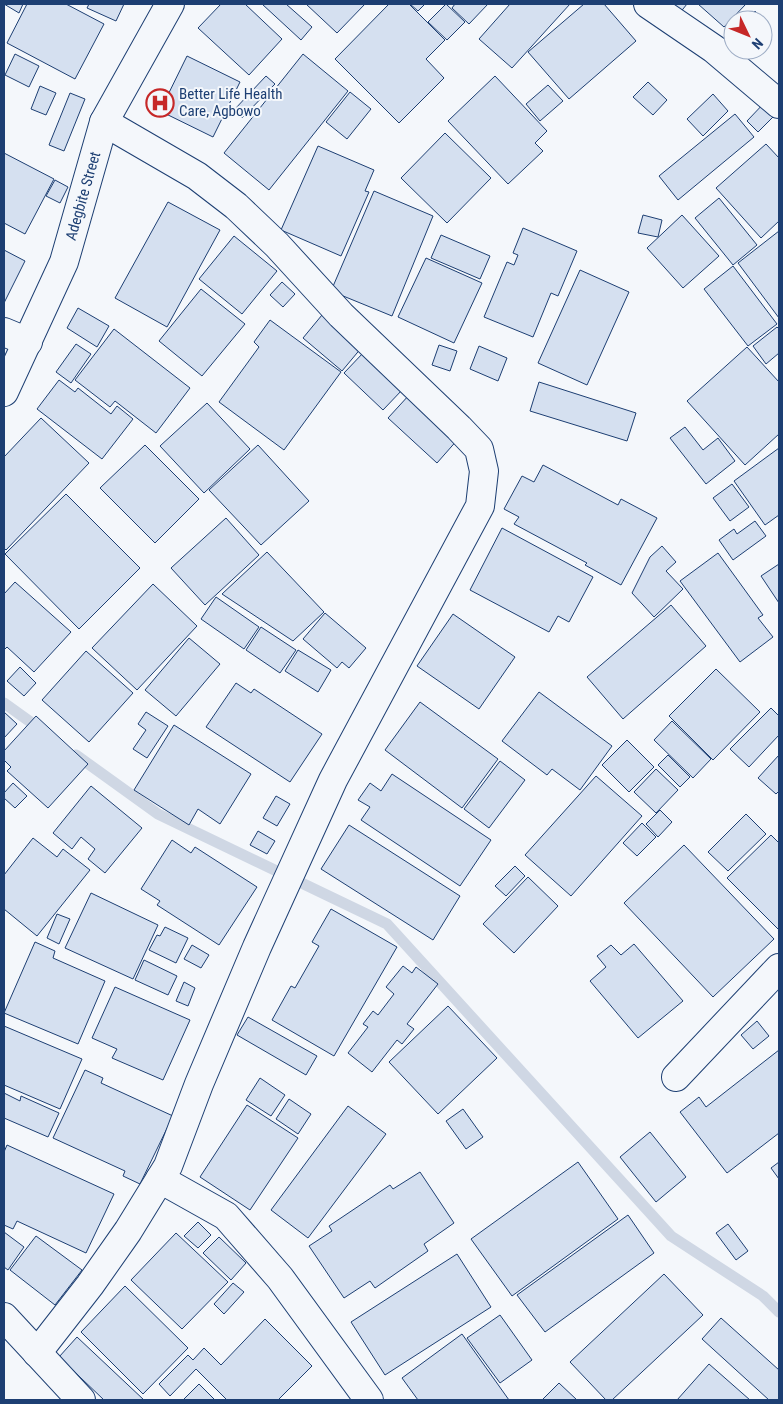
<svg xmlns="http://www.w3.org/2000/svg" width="783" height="1404" font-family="'Roboto Condensed',sans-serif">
<rect width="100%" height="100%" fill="#f4f7fb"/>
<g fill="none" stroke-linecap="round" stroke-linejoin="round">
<g stroke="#cfd7e4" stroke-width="11">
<path d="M4,703L43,731"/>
<path d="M76,755L158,814L387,924L671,1236L763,1296L779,1312"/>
</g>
</g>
<g fill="#d5e0f0" stroke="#1d3f73">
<path d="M4,4H23L19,13Z"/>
<path d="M27,4H66L104,24L75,79L7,43Z"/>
<path d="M89,4H124L116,21L87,8Z"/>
<path d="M221,4H245L282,39L249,75L198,28Z"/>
<path d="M262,4H286L312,27L301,40Z"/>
<path d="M306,4H365L337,33Z"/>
<path d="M389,4H409L445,40L426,59L444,78L399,123L335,59Z"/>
<path d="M410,4H425L418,11Z"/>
<path d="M446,4L465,22L447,40L428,22Z"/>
<path d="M455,4H488L469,24L452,8Z"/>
<path d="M510,4H570L512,68L479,39Z"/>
<path d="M584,4H604L636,41L569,99L528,52Z"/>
<path d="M666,4H687L679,14Z"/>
<path d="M698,4H746L724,27Z"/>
<path d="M755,11L769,25L763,32V20H746Z"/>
<path d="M15,54L39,66L29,87L5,75Z"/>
<path d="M303,54L348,91L269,190L224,153Z"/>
<path d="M187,56L240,82L213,137L160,111Z"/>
<path d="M266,76L275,84L242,118L234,110Z"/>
<path d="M495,76L547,131L535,143L543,151L508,184L448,121Z"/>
<path d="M648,82L667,100L653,115L633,97Z"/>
<path d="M548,85L563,101L540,121L526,104Z"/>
<path d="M40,86L56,93L46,115L31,109Z"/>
<path d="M350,92L371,109L347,139L326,122Z"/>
<path d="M70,93L85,99L64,151L49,145Z"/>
<path d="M713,94L728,111L703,136L687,119Z"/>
<path d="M767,100L778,112L758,132L747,121Z"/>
<path d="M735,114L754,137L678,200L659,176Z"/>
<path d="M445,133L491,178L447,223L401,178Z"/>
<path d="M766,144L779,158V221L761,238L716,188Z"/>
<path d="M318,146L374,170L365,191L369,192L341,256L281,230Z"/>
<path d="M4,153L54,179L25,234L4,223Z"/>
<path d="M55,180L68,187L60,203L46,196Z"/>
<path d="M374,191L433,216L392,316L331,291Z"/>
<path d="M719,198L757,245L733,265L695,218Z"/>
<path d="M168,202L220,230L167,327L115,298Z"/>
<path d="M643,215L662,220L658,237L638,233Z"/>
<path d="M682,215L719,256L683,288L647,248Z"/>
<path d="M523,228L577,251L558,296L551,293L533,337L484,317L507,262L514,265L518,255L513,253Z"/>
<path d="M779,231V318L738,263Z"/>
<path d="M441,235L490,256L480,279L431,258Z"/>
<path d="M234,236L277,271L242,314L199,279Z"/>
<path d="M4,250L25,261L4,303Z"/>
<path d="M426,258L482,283L454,343L398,317Z"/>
<path d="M733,266L777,324L748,346L704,289Z"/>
<path d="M580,270L629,292L587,385L538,363Z"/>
<path d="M282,282L295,294L283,307L270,295Z"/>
<path d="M201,289L245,324L202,376L159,341Z"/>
<path d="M78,308L109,326L97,347L67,328Z"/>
<path d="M322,315L362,347L342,371L303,338Z"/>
<path d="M270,320L341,372L284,450L219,402L259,347L254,342Z"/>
<path d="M777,327L779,329V353L766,364L753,346Z"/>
<path d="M114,329L190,388L156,433L115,401L110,407L75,380Z"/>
<path d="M76,344L91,354L71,383L56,372Z"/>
<path d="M439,345L457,351L450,371L432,365Z"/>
<path d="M479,346L507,358L498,381L470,369Z"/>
<path d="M747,347L779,382V434L745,465L687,401Z"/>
<path d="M364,352L403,389L383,410L344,373Z"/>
<path d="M59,380L75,392L78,388L111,414L117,406L133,419L102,459L37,409Z"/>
<path d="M539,382L636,413L627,441L530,411Z"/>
<path d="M410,394L459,438L437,463L388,418Z"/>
<path d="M207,403L250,449L204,493L160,446Z"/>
<path d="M41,418L89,463L6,550L4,548V457Z"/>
<path d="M685,427L703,450L718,438L735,461L706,484L670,438Z"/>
<path d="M145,445L199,499L155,543L100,488Z"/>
<path d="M258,445L309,501L261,545L209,490Z"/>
<path d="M779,448V515L765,525L734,481Z"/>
<path d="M543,465L618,505L621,499L657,518L621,585L585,565L587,563L514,524L519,517L504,509L522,476L534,482Z"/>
<path d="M732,484L749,507L730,521L713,498Z"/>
<path d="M66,494L140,568L79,629L5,554Z"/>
<path d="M226,518L259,555L205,605L171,568Z"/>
<path d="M755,521L766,536L733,560L719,540L734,529L737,534Z"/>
<path d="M502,528L593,577L569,622L558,616L549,632L470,590Z"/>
<path d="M662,546L676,562L666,571L683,589L654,617L632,593L650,557Z"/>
<path d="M267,552L324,612L293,641L222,594Z"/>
<path d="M718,553L763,615L758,618L773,637L740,662L680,581Z"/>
<path d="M779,564V603L761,576Z"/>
<path d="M15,582L71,632L34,672L7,647L4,650V594Z"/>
<path d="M153,584L197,626L137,690L92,648Z"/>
<path d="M216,597L259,627L244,649L201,619Z"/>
<path d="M671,605L706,646L623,719L587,677Z"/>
<path d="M325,613L366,648L349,668L342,662L337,668L303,639Z"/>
<path d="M453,614L515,657L479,709L417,666Z"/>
<path d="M261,627L296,650L280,673L246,650Z"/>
<path d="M189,638L220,664L176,716L145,690Z"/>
<path d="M298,650L331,670L318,692L285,671Z"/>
<path d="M86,651L133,693L89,742L42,700Z"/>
<path d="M20,667L36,683L24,696L7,681Z"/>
<path d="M716,669L760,712L713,760L669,716Z"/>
<path d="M236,683L251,693L254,689L322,734L290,782L206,727Z"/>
<path d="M539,692L612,746L580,790L552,769L547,775L502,741Z"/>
<path d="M420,702L498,759L462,808L385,750Z"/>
<path d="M771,708L779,716V735L749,767L730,749Z"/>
<path d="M4,712L17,724L4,738Z"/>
<path d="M146,712L168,726L147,758L133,749L146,730L138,724Z"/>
<path d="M36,716L88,764L48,808L7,771L11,767L4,760V751Z"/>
<path d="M672,721L711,759L693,778L654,740Z"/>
<path d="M174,725L251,774L220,824L198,809L189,825L134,790Z"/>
<path d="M627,740L654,767L629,792L602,765Z"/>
<path d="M668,755L690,777L680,787L658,765Z"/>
<path d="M779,755V791L776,794L758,778Z"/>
<path d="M500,761L525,780L489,828L464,809Z"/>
<path d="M656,769L678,790L656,813L634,792Z"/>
<path d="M392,774L491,840L460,886L361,820L370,807L358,800L370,783L381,791Z"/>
<path d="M596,776L642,816L571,896L525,855Z"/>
<path d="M13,783L27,796L15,808L4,798V793Z"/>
<path d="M91,786L142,828L105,873L88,859L95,849L81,837L72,849L53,833Z"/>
<path d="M276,796L290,804L277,826L263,818Z"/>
<path d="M660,810L672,822L658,837L646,824Z"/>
<path d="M746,814L766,834L728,871L708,852Z"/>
<path d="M642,823L656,837L637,856L623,843Z"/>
<path d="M349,825L460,896L433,940L321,869Z"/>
<path d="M258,831L275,841L267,854L250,845Z"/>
<path d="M771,835L779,843V930L727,878Z"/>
<path d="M33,838L57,857L63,849L90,870L37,936L4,909V875Z"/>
<path d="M172,840L191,853L195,847L257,887L219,945L157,905L160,901L141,889Z"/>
<path d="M684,845L774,939L713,997L624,903Z"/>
<path d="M515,866L525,876L506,896L495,886Z"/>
<path d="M528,877L558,906L514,953L483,924Z"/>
<path d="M91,893L158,925L133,979L65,948Z"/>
<path d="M331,909L397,947L334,1056L272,1020L291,986L295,988L319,946L312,942Z"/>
<path d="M57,914L70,919L59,944L47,938Z"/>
<path d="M165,927L188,938L176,963L149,950L157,935L160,936Z"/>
<path d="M35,942L55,951L53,958L105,981L78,1044L4,1013Z"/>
<path d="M634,944L683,1001L638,1038L590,981L606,967L597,956L611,945L621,955Z"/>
<path d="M192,945L209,955L201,968L184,959Z"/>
<path d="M144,960L177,976L168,995L135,980Z"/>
<path d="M403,966L412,973L416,967L438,984L407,1024L414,1029L402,1044L397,1040L372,1072L348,1053L368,1027L363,1024L373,1011L378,1015L394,994L386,987Z"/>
<path d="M184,982L195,988L188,1006L176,1001Z"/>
<path d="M115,987L190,1020L163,1080L112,1058L117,1049L92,1038Z"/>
<path d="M448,1006L497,1058L438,1114L389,1062Z"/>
<path d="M248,1017L317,1056L306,1075L237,1035Z"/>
<path d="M757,1021L769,1036L753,1049L741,1035Z"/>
<path d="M4,1026L82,1059L60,1109L4,1085Z"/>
<path d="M779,1050V1133L727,1173L680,1112L699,1097L706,1107Z"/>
<path d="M85,1070L103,1078L101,1083L173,1116L140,1184L123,1176L125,1171L53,1138Z"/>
<path d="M260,1078L285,1095L271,1116L246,1100Z"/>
<path d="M4,1093L20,1101L21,1096L59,1113L48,1137L4,1118Z"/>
<path d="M289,1099L311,1114L298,1134L276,1119Z"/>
<path d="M247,1105L298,1138L250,1210L200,1177Z"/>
<path d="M348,1106L386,1134L308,1238L271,1210Z"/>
<path d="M463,1109L483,1137L466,1149L446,1121Z"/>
<path d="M650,1132L686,1177L656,1202L620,1157Z"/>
<path d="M7,1145L114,1194L86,1253L17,1221L13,1229L4,1225V1152Z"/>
<path d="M578,1162L618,1219L512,1296L471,1239Z"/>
<path d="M779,1162V1179L771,1168Z"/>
<path d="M420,1172L454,1223L424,1244L428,1251L375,1288L370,1281L344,1298L309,1246L332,1231L329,1226L390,1185L393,1189Z"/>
<path d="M628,1215L654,1253L545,1332L517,1295Z"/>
<path d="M198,1222L211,1235L198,1248L184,1236Z"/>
<path d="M728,1224L748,1251L736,1260L716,1233Z"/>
<path d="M4,1232L24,1247L8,1270L4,1267Z"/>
<path d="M176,1233L228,1282L182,1329L131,1280Z"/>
<path d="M36,1236L82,1270L55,1305L10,1270Z"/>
<path d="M219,1237L246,1263L231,1280L203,1253Z"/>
<path d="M457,1254L491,1307L385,1375L351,1322Z"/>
<path d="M664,1274L703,1315L612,1400H606L570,1362Z"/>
<path d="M233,1283L244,1292L224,1314L214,1304Z"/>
<path d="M125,1286L188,1348L143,1394L81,1332Z"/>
<path d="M500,1315L532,1360L500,1383L467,1338Z"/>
<path d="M721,1318L779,1370V1400H769L702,1339Z"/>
<path d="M265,1319L312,1366L278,1400H227L196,1369L170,1396L159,1384L188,1355L193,1360L204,1348L221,1365Z"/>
<path d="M462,1334L509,1400H418L402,1378Z"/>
<path d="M77,1337L144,1400H104L59,1357Z"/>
<path d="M709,1364L750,1400H677Z"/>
<path d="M559,1383L577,1400H542Z"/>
<path d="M199,1384L215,1400H183Z"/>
</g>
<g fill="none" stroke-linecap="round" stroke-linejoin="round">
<g stroke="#1d3f73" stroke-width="30">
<g id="minor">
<path d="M648,4L714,49L779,104"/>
<path d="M4,332L28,342"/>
<path d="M676,1077L779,968"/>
<path d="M160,1179L226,1216L280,1278L369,1400"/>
<path d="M4,1317L81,1400"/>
<path d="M37,1353L90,1285L128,1231L168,1166L199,1084L257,947L333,780L480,506L484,471L479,449L459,428L341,315L277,245L236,206L197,176L104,122"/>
</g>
</g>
<g stroke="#1d3f73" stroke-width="30">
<path id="tertiary" d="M4,392L64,262L104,122L170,4"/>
</g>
<use href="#minor" stroke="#f4f7fb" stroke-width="28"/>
<use href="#tertiary" stroke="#f4f7fb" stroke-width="28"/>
</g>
<defs>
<g id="hospital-ring" transform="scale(1.4375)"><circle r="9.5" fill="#f4f7fb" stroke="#c62828" stroke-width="1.5"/><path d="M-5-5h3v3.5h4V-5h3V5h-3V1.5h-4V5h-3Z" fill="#c62828"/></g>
</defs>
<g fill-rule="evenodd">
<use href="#hospital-ring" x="160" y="103"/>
</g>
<g text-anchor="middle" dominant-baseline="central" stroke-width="4" stroke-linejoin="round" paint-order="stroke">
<g font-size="15" fill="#1d3f73" stroke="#f4f7fb" text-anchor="start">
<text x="179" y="94">Better Life Health<tspan x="179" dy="17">Care, Agbowo</tspan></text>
</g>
<g font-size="15" fill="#1d3f73" stroke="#f4f7fb">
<text transform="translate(83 196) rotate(-74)">Adegbite Street</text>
</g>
</g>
<rect width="783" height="1404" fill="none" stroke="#1d3f73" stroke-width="10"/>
<g transform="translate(748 35) rotate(133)"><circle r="24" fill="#f4f7fb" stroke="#9eadc5"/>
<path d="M0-4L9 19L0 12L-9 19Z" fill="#c62828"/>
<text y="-8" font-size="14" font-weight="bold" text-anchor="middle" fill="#1d3f73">N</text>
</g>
</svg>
